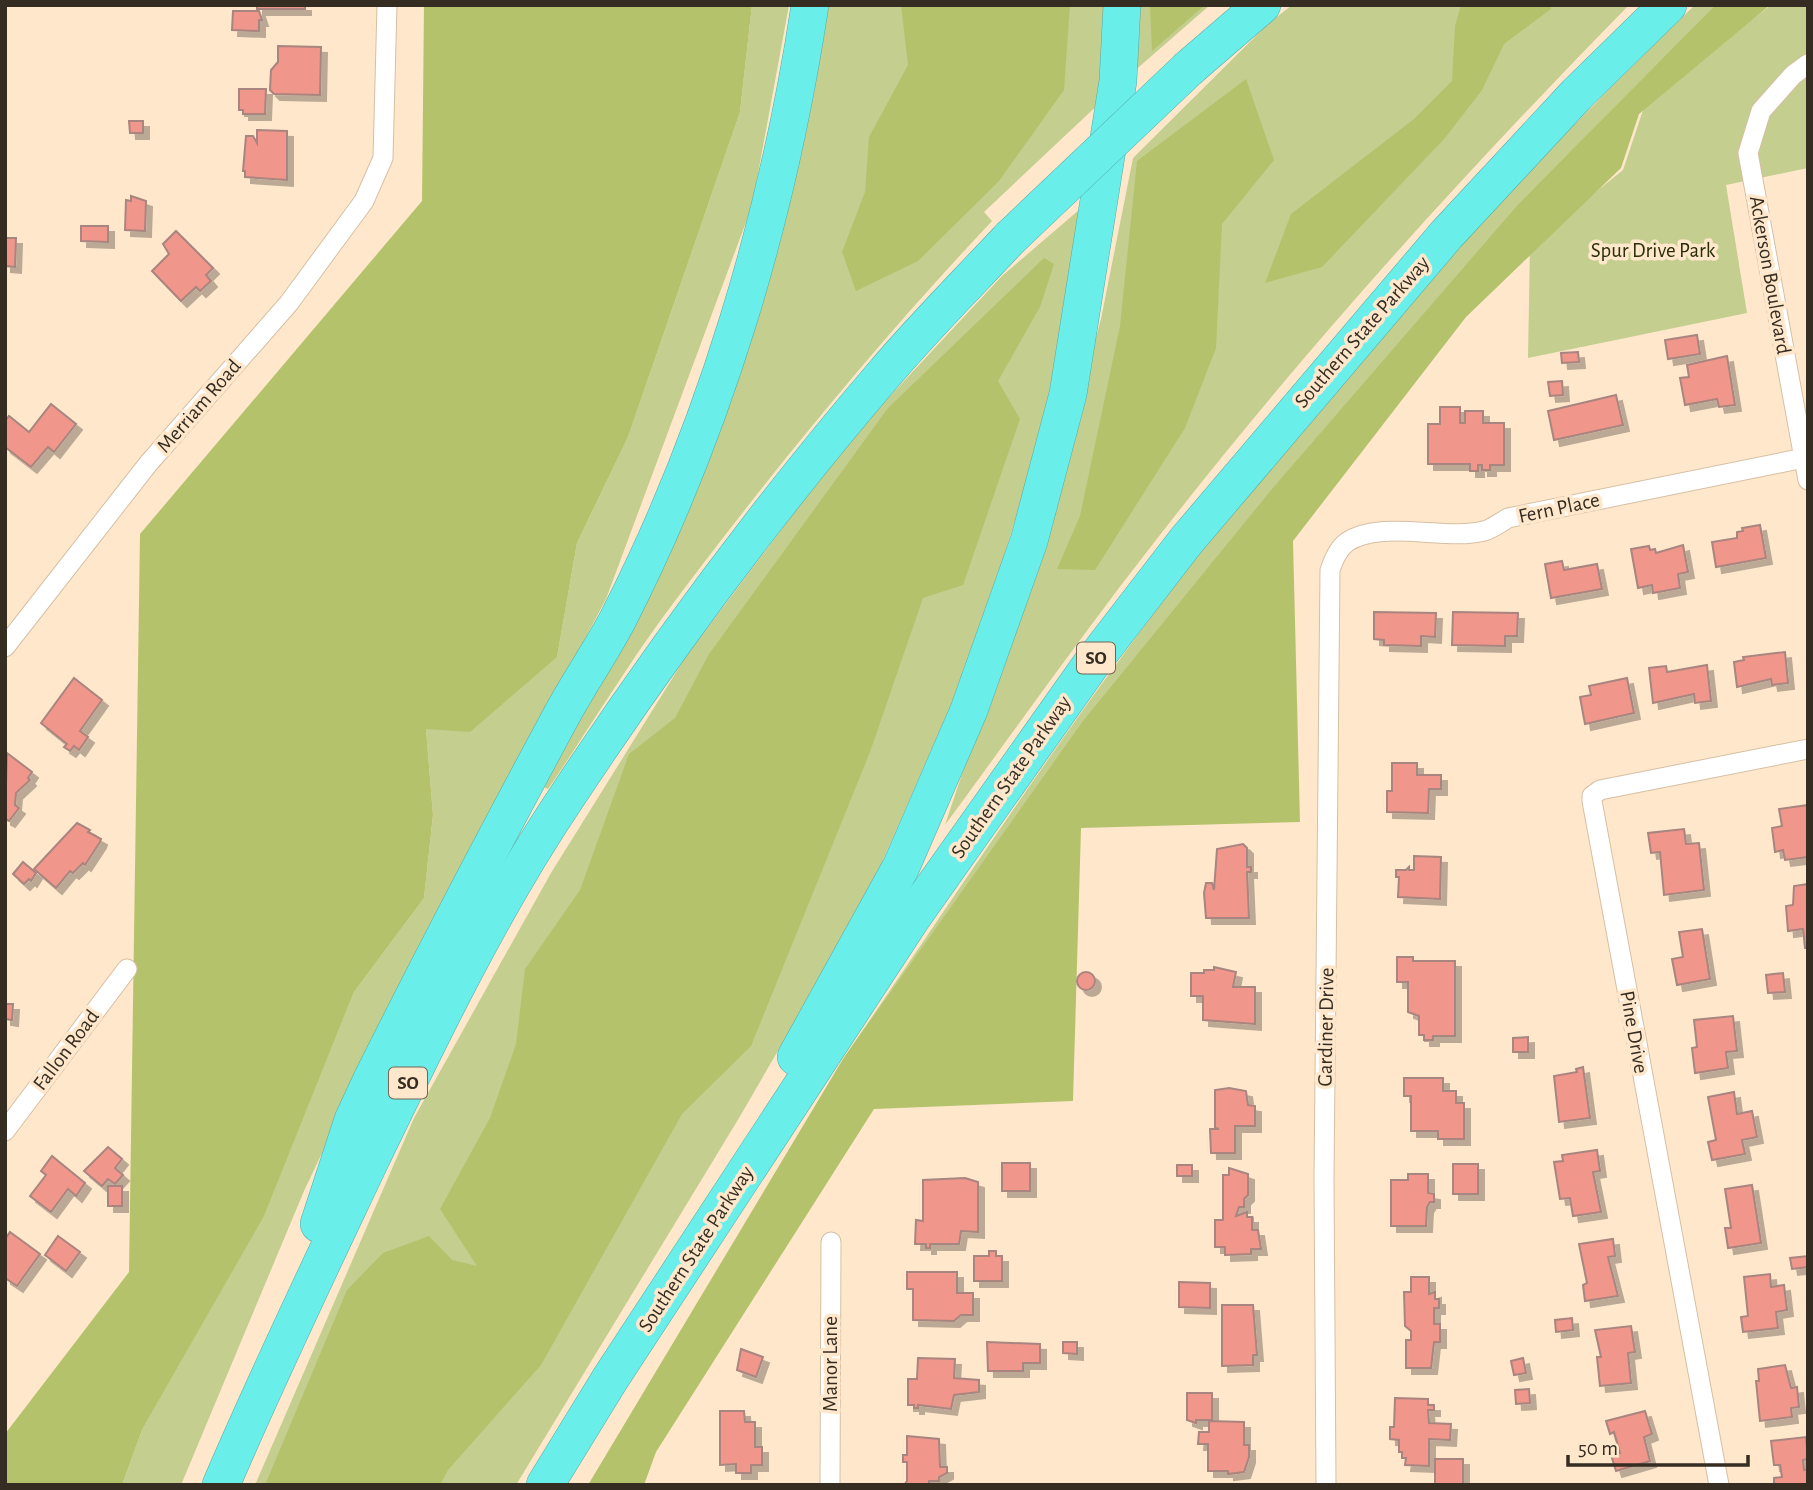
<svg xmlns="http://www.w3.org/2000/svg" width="1813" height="1490" font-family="'Alegreya Sans',sans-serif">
<defs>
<filter id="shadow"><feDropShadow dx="6" dy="6" stdDeviation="0" flood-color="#0004"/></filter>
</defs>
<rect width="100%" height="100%" fill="#ffe7cb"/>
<g fill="#c3ce8f">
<path d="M752,5H789L752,206L606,599L409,970L304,1191L181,1485H122L142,1430L264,1215L354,992L424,898L433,815L426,729L557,657L577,543L628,437L740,112Z"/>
<path d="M823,5H1108L1104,99L984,212L992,221C874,346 765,480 663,617C623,672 587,732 548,789L542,786L612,653Z"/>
<path d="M1136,5H1210L1132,73Z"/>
<path d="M1292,5H1629C1462,175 1302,352 1156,540C1083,633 1015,730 945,825L1051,507L1101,319L1133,158L1268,24Z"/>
<path d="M1695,5H1715L1522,200L843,1059C923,943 1001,825 1083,710C1261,461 1474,217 1695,5Z"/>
<path d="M1771,5H1808V168L1726,185L1747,313L1528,358L1530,245L1623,170L1646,101Z"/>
<path d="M1079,210L1046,417L979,640L866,899L739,1118L516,1485H255L414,1118L551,873L685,658L848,441L1002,276Z"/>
</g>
<g fill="#b5c26c">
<path d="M424,5H752L740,112L628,437L577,543L557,657L470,732L426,729L433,815L424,898L354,992L264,1216L142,1430L122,1485H5V1434L129,1272L140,534L422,201Z"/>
<path d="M901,5H1070L1064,90L999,181L918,261L856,291L842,252L865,192L869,137L908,65Z"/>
<path d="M1150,5H1205L1152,51Z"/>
<path d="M1461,5H1550L1551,9L1504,44L1482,90L1445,138L1322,267L1265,283L1291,214L1414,119L1452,81L1455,26Z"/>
<path d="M1715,5H1770L1639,114L1621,168L1466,317L1293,541L1300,822L1081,828L1073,1101L874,1109L656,1452L644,1485H588L843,1059L1083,721L1272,489L1522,200Z"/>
<path d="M1246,79L1274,160L1222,224L1216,348L1185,428L1095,570L1057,569L1080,516L1120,326L1137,161Z"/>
<path d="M1044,258L1054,264L1040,307L998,381L1020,419L963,585L923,598L870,752L751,1046L682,1114L541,1365L448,1470L440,1485H265L347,1290L383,1253L429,1236L452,1260L477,1266L440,1209L490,1118L516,1044L525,969L580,890L629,754L675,718L709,654L888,408Z"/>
</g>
<g fill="#f1968a" stroke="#a9857f" stroke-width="2" filter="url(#shadow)">
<rect x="257" y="5" width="48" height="4"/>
<path d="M233,11H259L262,20H259V31L232,30Z"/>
<path d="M278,46L321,47L320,95L274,94L270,90L271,70L278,62Z"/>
<path d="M239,89H266L265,114H243V110H239Z"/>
<path d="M129,121H143V133H130Z"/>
<path d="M257,130L287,131V180L245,177V171H243L246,136H253L257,143Z"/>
<path d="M131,196L146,201L145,231L125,230L126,200L131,201Z"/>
<path d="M81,226H108V242L81,241Z"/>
<path d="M176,231L213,268L206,275L211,281L200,291L196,287L181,301L152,271L169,254L163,244Z"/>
<path d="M5,238H16L15,267L5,266Z"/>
<path d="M1697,335L1700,354L1668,359L1665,340Z"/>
<path d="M1578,352L1579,362L1562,363L1561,353Z"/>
<path d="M1727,356L1735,405L1719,407L1717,399L1685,405L1680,378L1689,377L1687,365Z"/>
<path d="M1562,381L1563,395L1550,396L1548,382Z"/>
<path d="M1616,395L1623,425L1554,440L1548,411Z"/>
<path d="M51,404L76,424L54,452L48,447L31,467L5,447V421L9,416L29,432Z"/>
<path d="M1440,407H1460V423H1465V411H1483V423H1504V465H1490V470H1482V465H1478V471H1470V464H1428V424H1440Z"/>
<path d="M1760,525L1766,558L1716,567L1712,542L1737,538V532L1743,531L1742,528Z"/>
<path d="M1683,545L1688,572L1678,574L1680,588L1653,593L1652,585L1638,588L1631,549L1649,546L1650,550L1655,549L1656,553Z"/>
<path d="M1562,561L1564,570L1597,564L1602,589L1551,598L1545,564Z"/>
<path d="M1374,612L1436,613L1435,637L1421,636V646L1384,645V640L1374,639Z"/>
<path d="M1453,612L1518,613L1517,636H1505V646L1452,645Z"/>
<path d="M1785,652L1788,683L1772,685L1771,679L1737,687L1734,662L1744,660L1743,657Z"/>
<path d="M1707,665L1711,701L1695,703L1694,694L1653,703L1649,668L1666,666L1667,672Z"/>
<path d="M74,678L102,700L80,731L88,737L79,750L74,746L70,751L64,747L67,744L41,723Z"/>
<path d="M1627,678L1634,713L1585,724L1580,697L1591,695L1589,686Z"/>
<path d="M7,753L32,772L28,778L30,780L16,793L15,805L19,808L9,821L5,819Z"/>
<path d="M1392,763H1417V775H1441V789H1429L1428,813L1387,812V791H1392Z"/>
<path d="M1808,805V857L1785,860L1783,850L1775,852L1772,828L1782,826L1779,809Z"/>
<path d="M77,823L90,830L88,832L101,839L100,842L85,865L83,863L73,873L70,871L56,888L34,869Z"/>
<path d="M1684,829L1686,844L1699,843L1704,890L1664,895L1660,852L1651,853L1648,833Z"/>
<path d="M1243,844L1247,848V867H1251V872H1247L1249,918H1206L1204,893L1206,883H1212L1214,890L1217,849Z"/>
<path d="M1414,856L1441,857L1440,899L1398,897L1399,877H1396V870H1406L1409,867V870H1414Z"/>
<path d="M23,862L36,873L31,881L29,879L24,884L13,874Z"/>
<path d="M1808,884V948H1805L1803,929L1788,931L1786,906L1793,905L1794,886Z"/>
<path d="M1702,929L1710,979L1677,985L1672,959L1683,957L1679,932Z"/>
<path d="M1397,957H1413V961H1455V1036H1433V1040H1424V1035H1419V1016L1408,1012V982H1397Z"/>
<path d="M1214,967L1236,972L1233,987H1255V1024L1203,1020V996H1191V973H1204V970H1214Z"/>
<circle cx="1086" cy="981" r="9"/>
<path d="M1783,973L1785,992L1768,993L1766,975Z"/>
<path d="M5,1004H13L12,1020L5,1019Z"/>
<path d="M1733,1016L1737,1051L1726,1052L1728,1068L1695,1073L1692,1048L1697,1047L1694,1020Z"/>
<path d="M1528,1037V1052H1513V1038Z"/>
<path d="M1583,1067L1590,1118L1559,1122L1554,1076L1577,1072L1576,1069Z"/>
<path d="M1404,1078H1443V1091H1456V1103H1464V1139H1438V1131H1411V1096H1404Z"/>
<path d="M1229,1088L1246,1091L1248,1105L1255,1106V1126H1235V1153H1211L1210,1129H1219L1215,1128V1090Z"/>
<path d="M1734,1092L1737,1114L1752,1111L1757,1137L1742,1140L1745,1154L1712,1160L1708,1142L1716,1140L1708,1097Z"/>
<path d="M108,1147L122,1159L115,1168L123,1175L115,1184L108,1179L102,1186L84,1171Z"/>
<path d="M1597,1150L1600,1171L1593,1172L1601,1212L1573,1216L1570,1198L1560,1199L1554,1162L1563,1161L1562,1155Z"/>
<path d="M52,1156L85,1183L76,1196L68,1189L51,1212L30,1196L46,1175L41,1171Z"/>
<rect x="1002" y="1163" width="28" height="28"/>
<rect x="1453" y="1164" width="25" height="30"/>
<rect x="1177" y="1165" width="15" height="11"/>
<path d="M1229,1168L1248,1174V1195L1244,1199V1207H1239L1236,1216L1247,1212V1217H1252V1230H1258L1261,1249H1251V1254L1225,1255V1247H1215V1220H1223V1175H1229Z"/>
<path d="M1408,1174H1428V1193L1434,1194V1202H1430L1427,1207L1426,1226H1391V1180H1408Z"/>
<path d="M965,1178L978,1182V1232L961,1231L959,1244H930V1248H926V1244H915L916,1220L923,1221V1180Z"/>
<path d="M1752,1185L1761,1243L1728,1248L1725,1228H1731L1725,1189Z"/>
<rect x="108" y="1186" width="14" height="20"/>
<path d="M10,1232L40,1254L17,1286L5,1278V1239Z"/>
<path d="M58,1236L80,1252L66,1271L45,1255Z"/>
<path d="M1613,1239L1615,1256L1608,1257L1618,1296L1585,1301L1583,1285L1587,1283L1579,1244Z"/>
<path d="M989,1251H996V1256H1002V1281H974V1256H989Z"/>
<path d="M1808,1256V1267L1792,1269L1790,1258Z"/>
<path d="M907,1272H957V1293H973V1315H961L954,1321L913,1320V1289H907Z"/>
<path d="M1770,1274L1771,1287L1784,1285L1787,1310L1776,1312L1778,1328L1743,1332L1741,1317L1748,1316L1744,1277Z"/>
<path d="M1411,1277H1429V1294L1435,1292V1299H1439V1308H1434V1324H1440V1342H1434L1431,1368H1406V1340H1411V1331L1405,1326L1404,1292H1411Z"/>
<path d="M1179,1282L1210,1283V1308L1179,1307Z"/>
<path d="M1222,1305H1253L1257,1355H1253V1365L1222,1366Z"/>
<path d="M1572,1318L1573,1330L1556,1332L1555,1320Z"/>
<path d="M1631,1326L1635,1352L1628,1353L1631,1383L1600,1386L1597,1357H1601L1595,1330Z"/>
<path d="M987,1342L1040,1344V1363H1023V1371H988Z"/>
<path d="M1063,1342H1077V1354L1063,1353Z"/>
<path d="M741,1349L763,1357L756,1377L737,1370Z"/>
<path d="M918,1358L955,1359L954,1378L979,1380V1392L954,1395L951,1409L918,1405V1408H914V1405H908V1379H917Z"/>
<path d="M1523,1358L1526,1373L1514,1375L1511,1361Z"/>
<path d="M1785,1365L1791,1388L1797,1387L1799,1407L1791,1408L1792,1417L1760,1421L1756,1381H1759L1758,1369Z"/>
<path d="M1529,1389L1530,1403L1516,1404L1515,1390Z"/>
<path d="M1187,1393H1212V1420H1196V1423L1187,1420Z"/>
<path d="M1395,1398L1428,1399V1405H1434V1410H1428L1429,1423L1451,1424L1450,1440L1429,1439V1466L1405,1465L1406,1458H1402V1452H1399V1440L1390,1439V1427H1394Z"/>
<path d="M720,1411H744L745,1422H755V1447H762V1465H751V1473H736V1464L720,1465Z"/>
<path d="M1645,1411L1652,1434L1644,1437L1650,1461L1616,1471L1611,1455L1620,1453L1614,1432L1610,1434L1606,1421Z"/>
<path d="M1209,1421L1244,1422V1445H1249V1457L1244,1472L1228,1474V1471H1208V1444H1198L1199,1432H1209Z"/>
<path d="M907,1436L939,1439L940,1467H947V1473L939,1477V1481H929V1485H904L907,1481V1462H903V1455H907Z"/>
<path d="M1806,1437L1808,1459L1803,1460L1804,1470L1808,1469V1485H1774V1478L1782,1477L1780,1465H1774L1771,1441Z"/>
<rect x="1435" y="1459" width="28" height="26"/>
</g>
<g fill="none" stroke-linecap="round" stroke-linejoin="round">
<g stroke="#d6bfa4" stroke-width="21">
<g id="street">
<path d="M1808,64L1793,75L1761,111L1748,153L1808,480"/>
<path d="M5,647L148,464L289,303L364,201L383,158L387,5"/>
<path d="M5,1131L127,969"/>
<path d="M830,1485L831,1242"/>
<path d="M1326,1485L1324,1178L1330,570C1334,559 1338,549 1347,542C1381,519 1446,541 1484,531C1492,529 1501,522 1508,518L1804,458"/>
<path d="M1719,1485L1592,801V796L1600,790L1808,749"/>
</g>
</g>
<g stroke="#57aaa4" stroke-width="38">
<g id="highway">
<path d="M1189,68L1262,5"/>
<path d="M796,1057L901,867L969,710L1029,541L1068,394L1118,81L1122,5"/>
<path d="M319,1224L353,1120L372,1079C432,959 495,839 559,720C577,686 600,653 618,619C715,429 778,216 810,5"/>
<path d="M221,1485C268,1375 320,1267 371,1159C430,1037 490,911 566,798C663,651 769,508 884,374C924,327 968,283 1010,238"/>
<path d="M545,1485L610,1379L911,919L1092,663L1186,541L1446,235L1577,94L1668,5"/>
</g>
</g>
<use href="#street" stroke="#fff" stroke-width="19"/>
<use href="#highway" stroke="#69eeea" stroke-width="37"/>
<g stroke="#57aaa4" stroke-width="38" stroke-linecap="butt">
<path id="highway-bridge" d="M1010,238L1189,68"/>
</g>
<use href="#highway-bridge" stroke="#69eeea" stroke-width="37"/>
</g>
<g text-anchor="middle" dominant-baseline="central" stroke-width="7" stroke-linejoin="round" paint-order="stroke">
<g fill="#ffe7cb" stroke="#726555" stroke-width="2">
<rect x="1077" y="642.5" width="38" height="31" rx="5"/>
<rect x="389" y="1067.5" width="38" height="31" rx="5"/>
</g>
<g font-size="19" font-weight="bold" fill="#362d22">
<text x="1096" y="658">SO</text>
<text x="408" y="1083">SO</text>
</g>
<g font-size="21" fill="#292e08" stroke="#ffe7cb">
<text x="1653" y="250">Spur Drive Park</text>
</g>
<g font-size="21" fill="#362d22" stroke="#ffe7cb">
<text transform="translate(1770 275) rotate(80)">Ackerson Boulevard</text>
<text transform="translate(1362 332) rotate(-49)">Southern State Parkway</text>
<text transform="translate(199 406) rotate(-49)">Merriam Road</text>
<text transform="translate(1559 508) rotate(-12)">Fern Place</text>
<text transform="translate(1011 777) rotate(-55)">Southern State Parkway</text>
<text transform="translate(1326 1027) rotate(-89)">Gardiner Drive</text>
<text transform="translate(1634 1032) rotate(80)">Pine Drive</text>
<text transform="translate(66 1050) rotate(-53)">Fallon Road</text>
<text transform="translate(696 1249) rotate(-57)">Southern State Parkway</text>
<text transform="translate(830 1364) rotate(-90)">Manor Lane</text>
</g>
</g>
<rect width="1813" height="1490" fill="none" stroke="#362d22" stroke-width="14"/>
<path d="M1568 1455v10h180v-10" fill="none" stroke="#362d22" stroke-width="3.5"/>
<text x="1578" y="1455" font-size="21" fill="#362d22" stroke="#ffe7cb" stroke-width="5" paint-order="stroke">50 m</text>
</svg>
